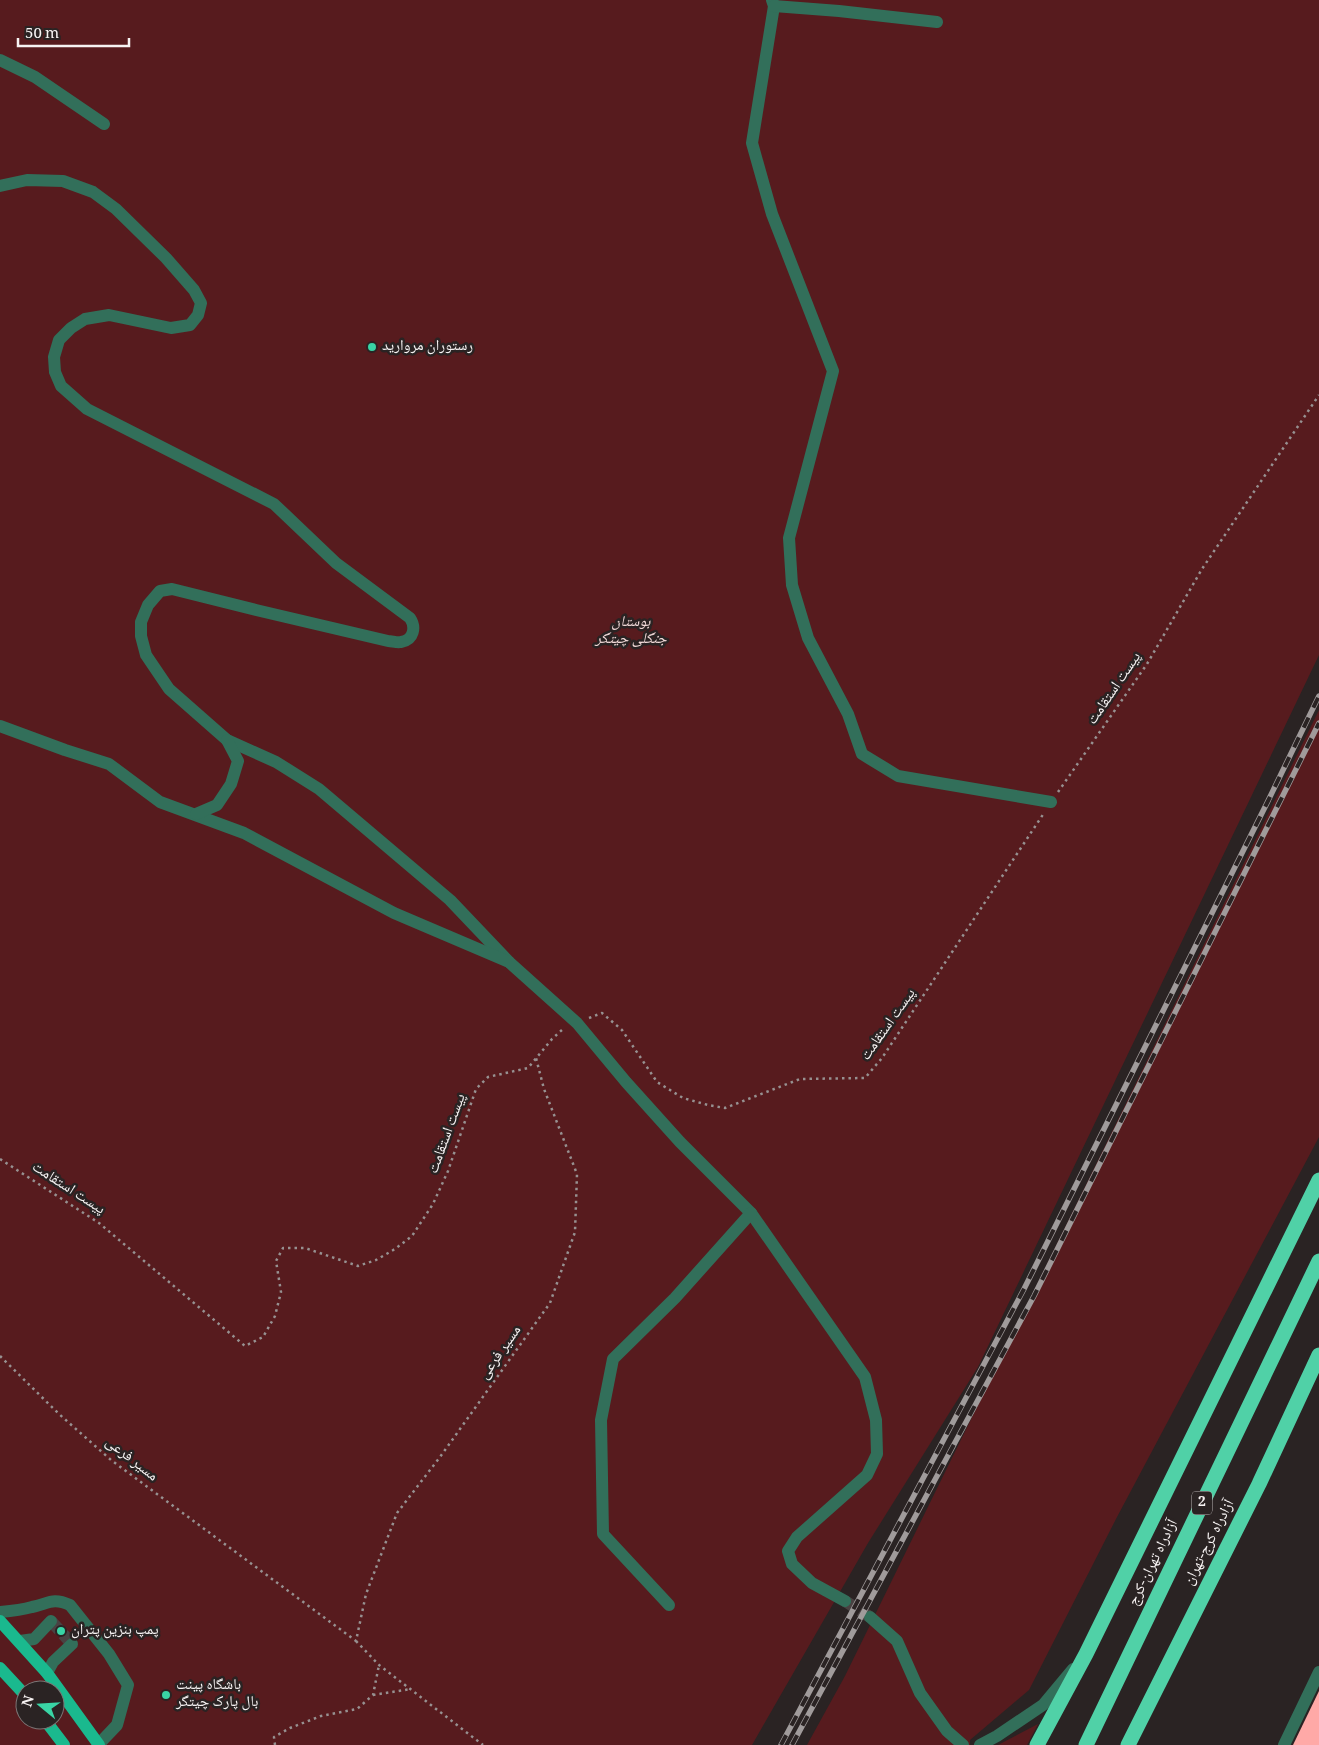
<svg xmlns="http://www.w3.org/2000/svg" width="1319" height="1745" font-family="Georgia,'Noto Naskh Arabic',serif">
<rect width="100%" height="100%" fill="#2a2323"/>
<g fill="#571b1e" fill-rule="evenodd">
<path d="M0,0H1319V655L978,1367L868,1543L752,1745H0ZM25,1690H55V1720H25Z"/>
<path d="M1319,710V1137L1117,1517L1029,1690L970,1740V1745H807L845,1676Z"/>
<path d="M1038,1724L1027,1745H998Z"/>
</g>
<path fill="#ffa9a7" d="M1319,1691V1745H1293Z"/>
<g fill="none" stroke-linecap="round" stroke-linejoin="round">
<g stroke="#494242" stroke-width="12" stroke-dasharray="12 6" stroke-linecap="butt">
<path d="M845,1601L870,1617"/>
<path d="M51,1621L72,1644"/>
</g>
<g stroke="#979191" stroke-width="2.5" stroke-dasharray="2.5 4" stroke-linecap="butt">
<path d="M1058,792L1147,664L1202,569L1319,395"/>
<path d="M589,1018L602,1013L622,1030L657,1082L683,1098L708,1105L725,1108L800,1079L865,1078L882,1058L1044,813"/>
<path d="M0,1159L99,1223L245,1346L263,1337L275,1316L281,1292L276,1261L283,1248H305L358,1266L376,1260L395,1249L412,1236L433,1204L448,1171L476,1089L488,1077L528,1068L552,1039L563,1029"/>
<path d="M0,1356L59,1414L111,1460L356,1641L366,1594L397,1513L440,1457L550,1303L575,1232L577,1174L544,1089L536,1058"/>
<path d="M356,1641L379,1665L483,1745"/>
<path d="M373,1695L411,1689"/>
<path d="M275,1745L274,1737L290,1728L321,1716L357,1709L373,1695L379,1665"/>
</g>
<g stroke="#326f5a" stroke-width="12">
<path d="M772,0L774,6L752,143L772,214L833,371L789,538L792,585L808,638L848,714L862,754L898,776L1051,802"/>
<path d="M774,6L839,11L937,22"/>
<path d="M0,60L35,77L104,124"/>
<path d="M0,186L27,180L63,181L93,192L116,209L166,258L194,290L201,303L198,315L190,325L171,328L109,315L85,319L71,328L59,340L54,357L55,372L61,386L87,409L274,504L336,563L410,618C416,627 414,640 401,642C397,643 392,641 388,641L256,610L172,589L160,591L148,605L141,622V636L146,655L169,689L227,740L276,762L319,789L450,900L509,962"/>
<path d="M0,726L65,750L109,764L160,802L244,833L394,913L509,962L577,1023L626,1082L680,1142L751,1213L865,1377L876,1420L877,1454L867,1475L797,1537L788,1551L792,1564L812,1583L845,1601"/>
<path d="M196,814L217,805L231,784L238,761L227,740"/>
<path d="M669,1605L603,1534L601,1420L613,1359L675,1298L751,1213"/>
<path d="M0,1612C11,1611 21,1610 32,1607C48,1604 52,1597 70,1605L109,1654L128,1685L117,1725L99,1744"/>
<path d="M870,1617L897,1641L920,1693L947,1731L963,1745"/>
<path d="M20,1641L34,1639L51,1621"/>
<path d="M47,1673L53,1662L72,1644"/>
<path d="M980,1745L997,1736L1043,1705L1073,1669"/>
<path d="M1284,1745L1319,1672"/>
</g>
<g stroke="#1ab98e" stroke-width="12">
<path d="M0,1621L47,1673L99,1745"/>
<path d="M0,1668L25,1695"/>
<path d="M45,1720L64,1745"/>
</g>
<g stroke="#50d1a7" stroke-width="15">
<path d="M1037,1745L1086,1654L1319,1180"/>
<path d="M1086,1745L1319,1261"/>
<path d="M1128,1745L1259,1484L1319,1355"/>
</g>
<g stroke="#a09b9b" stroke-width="5.5">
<g id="rail">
<path d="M781,1745L1024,1289L1267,803L1319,696"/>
<path d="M792,1745L1034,1296L1319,723"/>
</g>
</g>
<use href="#rail" stroke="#2a2323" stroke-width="4" stroke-dasharray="11" stroke-linecap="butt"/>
</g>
<g fill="#39d4a5" stroke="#2a2323" stroke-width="2">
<circle cx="372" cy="347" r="5"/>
<circle cx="61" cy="1631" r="5"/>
<circle cx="166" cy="1695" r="5"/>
</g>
<g text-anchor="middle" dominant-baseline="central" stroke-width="5" stroke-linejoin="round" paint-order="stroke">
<rect fill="#2a2323" stroke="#bab5b5" stroke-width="1" x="1192" y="1491.5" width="20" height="23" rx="4"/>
<g font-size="14" font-weight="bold" fill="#f7f3f3">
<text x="1202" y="1503">2</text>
</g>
<g font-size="15" fill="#f7f3f3" stroke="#2a2323" text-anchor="start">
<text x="382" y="347">رستوران مروارید</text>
<text x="71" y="1631">پمپ بنزین پتران</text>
<text x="176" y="1686">باشگاه پینت<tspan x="176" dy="17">بال پارک چیتگر</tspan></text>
</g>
<g font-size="15" font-style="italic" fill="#f2dad9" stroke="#2a2323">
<text x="631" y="623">بوستان<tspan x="631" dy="17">جنگلی چیتگر</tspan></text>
</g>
<g font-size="15" fill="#f7f3f3" stroke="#2a2323">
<text transform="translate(1115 689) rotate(-56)">پیست استقامت</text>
<text transform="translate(889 1025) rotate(-55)">پیست استقامت</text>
<text transform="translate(448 1134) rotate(-70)">پیست استقامت</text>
<text transform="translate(68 1189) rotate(33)">پیست استقامت</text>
<text transform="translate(501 1353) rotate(-55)">مسیر فرعی</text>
<text transform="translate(131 1460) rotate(38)">مسیر فرعی</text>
<text transform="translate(1210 1543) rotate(-63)">آزادراه کرج-تهران</text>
<text transform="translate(1154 1563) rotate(-64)">آزادراه تهران-کرج</text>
</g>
</g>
<g transform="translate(40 1705) rotate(288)"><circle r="24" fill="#2a2323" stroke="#7c7676"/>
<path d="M0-4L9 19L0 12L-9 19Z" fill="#39d4a5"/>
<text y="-8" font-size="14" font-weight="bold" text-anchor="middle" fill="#f7f3f3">N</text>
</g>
<path d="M18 38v8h111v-8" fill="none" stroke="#f7f3f3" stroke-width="2.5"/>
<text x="25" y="38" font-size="15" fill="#f7f3f3" stroke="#2a2323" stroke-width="4" paint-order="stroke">50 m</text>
</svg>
